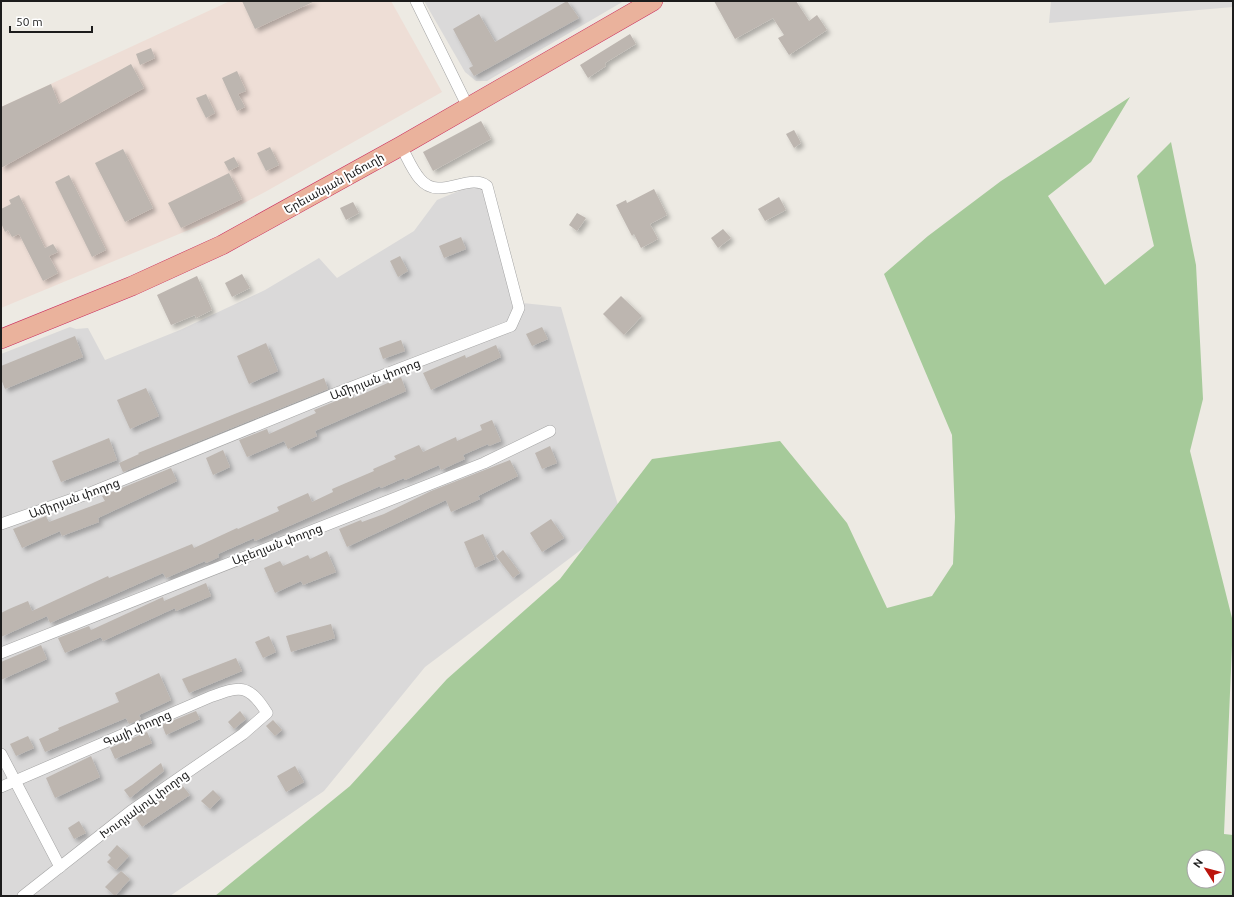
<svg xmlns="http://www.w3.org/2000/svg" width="1234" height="897" font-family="Ubuntu,'Noto Sans Armenian',sans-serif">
<defs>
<filter id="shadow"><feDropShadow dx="3.5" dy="3.5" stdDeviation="2" flood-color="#0004"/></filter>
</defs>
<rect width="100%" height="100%" fill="#edeae3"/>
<g fill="#dad9d9">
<path d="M424,1H624L487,81H476L465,72Z"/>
<path d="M1051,1H1233V7L1049,23Z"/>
<path d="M482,186L513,302L561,307L622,519L425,667L324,791L170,896H1V354L70,327L76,329L88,328L105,360L180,330L265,290L319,258L337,278L414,231L437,200L466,188Z"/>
</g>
<path fill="#eeded6" d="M230,1H391L442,92L265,192L208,222L1,308V107Z"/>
<path fill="#a6ca9a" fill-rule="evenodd" d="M1130,97L1091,162L1048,196L1105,285L1154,246L1137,176L1171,142L1196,265L1203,399L1190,451L1233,622L1224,834L1233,835V896H215L350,786L447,679L560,579L652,459L780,441L847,523L887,608L932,596L953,564L955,517L952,435L884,274L928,236L1001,181ZM1194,857H1218V881H1194Z"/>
<g fill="#bdb6b0" filter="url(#shadow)">
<path d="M242,1H315L255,29Z"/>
<path d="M567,1L579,18L474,76L469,68L473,66L453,29L479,14L495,42Z"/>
<path d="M714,1H796L809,21L817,15L827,30L789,55L778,38L784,35L773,18L735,39Z"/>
<path d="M630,34L636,44L605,63L606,66L588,78L580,65Z"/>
<path d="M151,48L155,58L140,65L136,54Z"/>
<path d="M131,64L144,88L1,168V107L51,84L59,104Z"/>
<path d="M237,71L246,91L238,94L245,107L237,111L222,78Z"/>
<path d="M206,94L215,113L206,118L196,98Z"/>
<path d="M481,121L491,139L433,171L423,152Z"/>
<path d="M794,130L801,143L794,148L786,134Z"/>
<path d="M270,147L279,165L266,171L257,153Z"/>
<path d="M123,149L153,208L125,222L95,163Z"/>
<path d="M234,157L239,166L229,171L224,162Z"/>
<path d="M229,173L242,199L181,228L168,203Z"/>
<path d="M69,175L106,250L92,257L55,182Z"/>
<path d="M654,189L667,215L650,224L658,239L641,248L634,234L632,236L616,205L626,200L627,203Z"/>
<path d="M19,195L45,248L53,244L58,252L49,256L58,273L43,281L19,234L12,237L8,230L5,232L1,223V209L11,204L9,200Z"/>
<path d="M779,197L786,210L765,221L758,209Z"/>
<path d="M353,202L359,213L346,220L340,208Z"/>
<path d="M577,213L586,218L577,231L569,225Z"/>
<path d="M723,229L731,238L718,248L711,238Z"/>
<path d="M461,237L466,249L444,258L439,246Z"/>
<path d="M400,256L408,271L398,277L390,261Z"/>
<path d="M242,274L250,288L232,297L225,283Z"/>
<path d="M197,276L212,310L196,318L195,315L171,325L157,295Z"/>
<path d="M621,296L642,316L624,335L603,314Z"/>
<path d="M542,327L548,339L532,346L526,334Z"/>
<path d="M75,336L83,357L5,389L1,379V366Z"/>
<path d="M401,340L405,351L383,359L379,348Z"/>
<path d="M266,343L278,371L249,384L237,356Z"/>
<path d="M496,345L501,357L431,390L423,373L465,355L466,358Z"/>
<path d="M401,377L406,391L315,431L317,436L288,449L284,441L247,457L239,440L267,429L269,434L316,413L314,410L353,394L354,398Z"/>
<path d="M324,378L328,389L123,472L119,463L139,454L138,453Z"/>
<path d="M146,388L159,416L130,429L117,400Z"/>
<path d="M492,420L501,441L489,446L488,444L463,455L465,459L441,470L439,465L405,480L404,478L381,488L380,486L255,541L254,538L218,554L219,557L206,563L205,561L166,578L163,573L50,623L47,616L1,637V613L9,609L28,601L32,611L108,576L109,578L192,544L194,548L237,528L238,529L279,511L277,507L308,493L312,502L333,492L332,489L374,471L373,469L396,459L394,456L419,445L423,452L456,437L457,441L482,430L480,425Z"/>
<path d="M109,438L117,460L61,482L52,461Z"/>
<path d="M550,446L557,463L542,469L535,453Z"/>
<path d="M223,450L230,467L213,475L206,458Z"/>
<path d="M510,460L518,476L478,496L480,499L451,512L446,500L347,547L339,529L361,520L362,522L384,514L431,491Z"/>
<path d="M171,468L177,481L98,518L99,522L62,536L60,531L22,548L13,529L46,516L49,522L105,501L102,496Z"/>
<path d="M551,519L564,538L542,552L530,533Z"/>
<path d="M483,534L495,559L475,568L464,542Z"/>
<path d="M503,550L520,573L513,578L496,556Z"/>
<path d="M327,551L336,572L303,585L301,581L275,593L264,568L280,561L283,566L308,555L310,559Z"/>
<path d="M206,583L211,596L176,611L175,608L103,641L101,637L65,653L58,638L89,626L91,630L163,597L164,601Z"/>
<path d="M331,624L335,638L291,652L286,636Z"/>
<path d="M269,636L276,652L263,658L255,642Z"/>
<path d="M41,645L47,659L1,680V662Z"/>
<path d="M236,658L242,671L189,693L182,679Z"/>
<path d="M159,673L171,700L139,715L141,719L129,724L126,718L45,752L39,739L59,730L58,728L119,702L115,693Z"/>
<path d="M196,711L200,719L166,735L162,725Z"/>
<path d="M240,711L246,719L234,729L228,722Z"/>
<path d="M273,720L282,730L275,736L266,726Z"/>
<path d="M147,732L152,743L115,759L110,748Z"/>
<path d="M28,736L34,748L16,756L10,744Z"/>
<path d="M91,756L100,777L55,798L46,778Z"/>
<path d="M161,763L164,771L130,798L124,790L132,785Z"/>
<path d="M295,766L304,782L286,792L277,776Z"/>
<path d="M182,785L190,795L142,827L135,817Z"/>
<path d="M213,790L221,798L210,809L201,801Z"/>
<path d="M79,821L86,833L74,839L68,828Z"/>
<path d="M117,845L129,856L116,870L107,862L111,858L108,855Z"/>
<path d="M121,871L130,879L115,896L105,887Z"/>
</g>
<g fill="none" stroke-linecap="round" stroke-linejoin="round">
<g stroke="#a3a3a3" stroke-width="12">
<g id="minor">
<path d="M416,1L468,107"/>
<path d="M1,524L90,493L339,392L511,326L519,308L487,186C469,172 439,202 420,179C412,170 407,157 401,146"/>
<path d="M1,653L484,463L550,431"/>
<path d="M1,754L60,867"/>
<path d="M1,787L210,697C240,686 248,683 267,713L243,734L131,811L23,896"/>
</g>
</g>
<g stroke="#cb2f5e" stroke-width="20">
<path id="trunk" d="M1,339L132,286L222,245L401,146L653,1"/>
</g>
<use href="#minor" stroke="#fff" stroke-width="11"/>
<use href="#trunk" stroke="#eab29c" stroke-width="19"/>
</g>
<g text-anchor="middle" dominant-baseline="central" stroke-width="4" stroke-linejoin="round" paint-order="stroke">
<g font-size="12" fill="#1c1c1c" stroke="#fff">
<text transform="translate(334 183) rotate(-29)">Երեւանյան խճուղի</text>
<text transform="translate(375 379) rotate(-21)">Ամիրյան փողոց</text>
<text transform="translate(74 498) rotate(-20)">Ամիրյան փողոց</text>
<text transform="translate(277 544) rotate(-21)">Աբեղյան փողոց</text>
<text transform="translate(137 728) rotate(-24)">Գայի փողոց</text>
<text transform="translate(144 804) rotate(-36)">Խուդյակով փողոց</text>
</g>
</g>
<rect width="1234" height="897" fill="none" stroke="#1c1c1c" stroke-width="4"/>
<g transform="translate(1206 869) rotate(306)"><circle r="19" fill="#ffffff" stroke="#a4a4a4"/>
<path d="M0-3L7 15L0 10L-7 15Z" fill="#bb150d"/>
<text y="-6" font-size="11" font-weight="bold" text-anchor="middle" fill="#1c1c1c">N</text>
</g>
<path d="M10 26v6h82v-6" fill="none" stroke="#1c1c1c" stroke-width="2"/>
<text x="16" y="26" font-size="12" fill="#1c1c1c" stroke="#ffffff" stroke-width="3" paint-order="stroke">50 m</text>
</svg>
